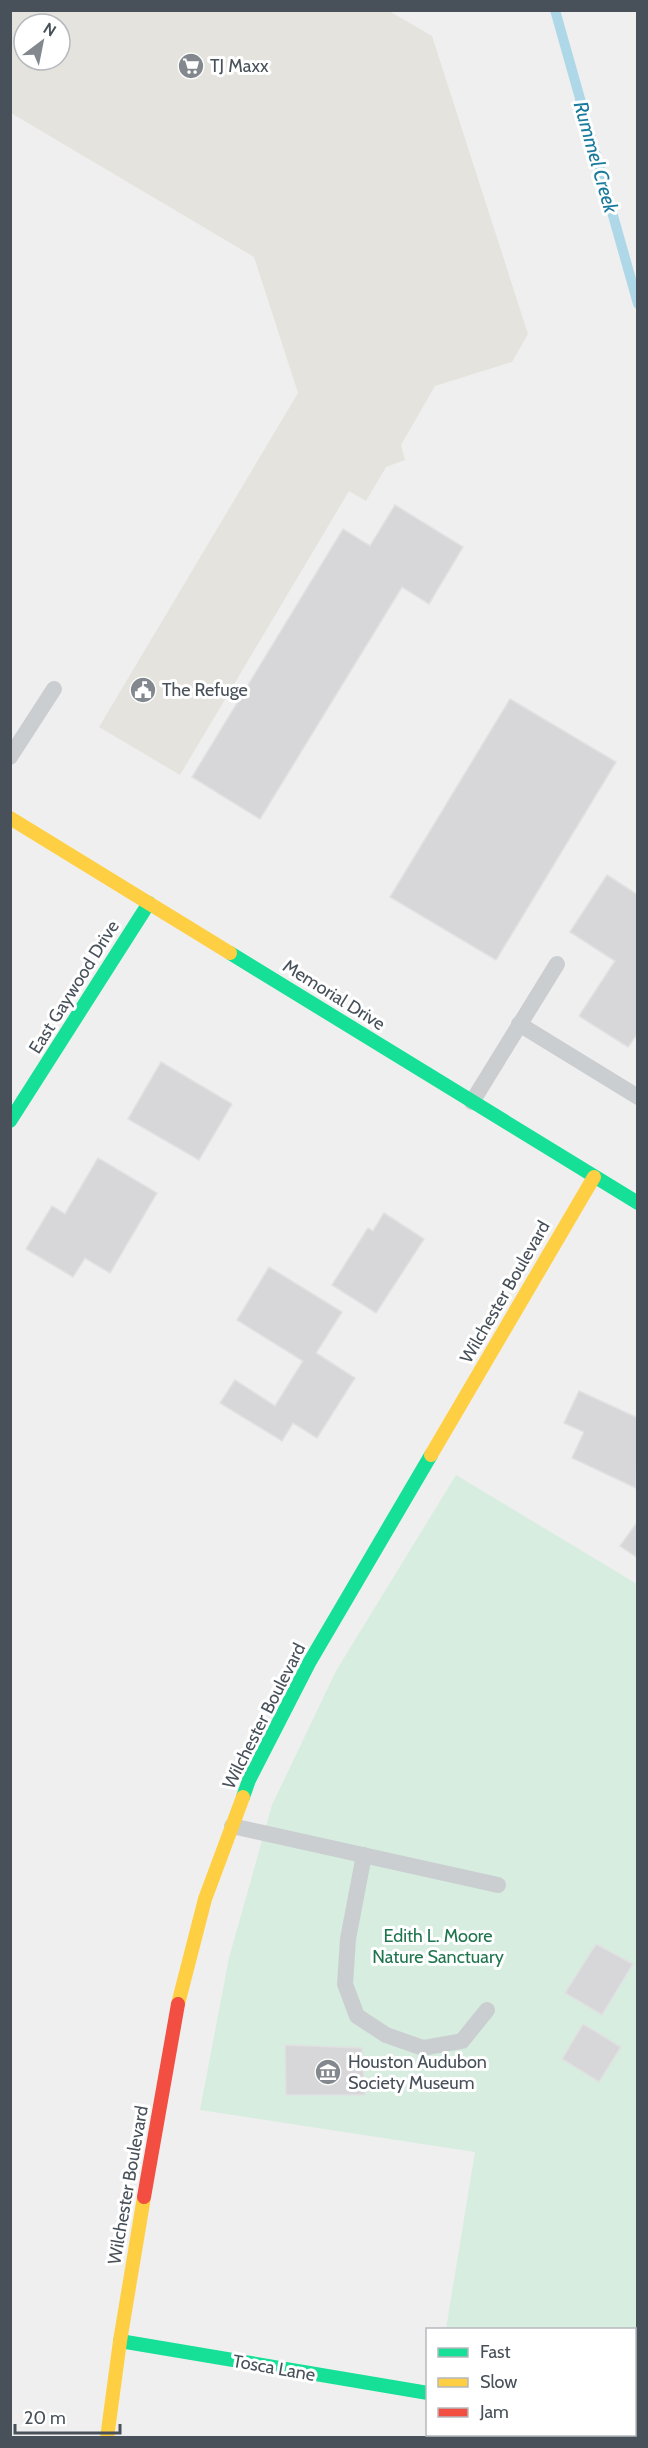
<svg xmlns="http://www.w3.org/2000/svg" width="648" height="2448" font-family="Cabin,sans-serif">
<rect width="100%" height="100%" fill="#f0efef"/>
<path fill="#e5e3dd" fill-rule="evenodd" d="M11,10L389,11L432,36L528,334L512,362L435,386L401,445L405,460L386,467L366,501L349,491L180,775L99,727L298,393L254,257L11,113ZM24,24H60V60H24Z"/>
<path fill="#d6ede0" d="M456,1475L637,1584V2338L635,2337L634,2330L446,2329L475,2152L200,2110L229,1958L272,1805L336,1671Z"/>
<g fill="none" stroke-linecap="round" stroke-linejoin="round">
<path stroke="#aed8e7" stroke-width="10" d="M555,10L638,304"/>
</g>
<g fill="#d7d7d9" stroke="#e1e1e2" stroke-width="1.5">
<path d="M395,505L463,547L429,604L402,587L260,819L192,777L343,529L370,546Z"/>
<path d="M510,699L616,762L496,960L390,897Z"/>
<path d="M607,875L638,895V1033L628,1047L579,1016L615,961L570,932Z"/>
<path d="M161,1062L232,1104L199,1160L128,1119Z"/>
<path d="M98,1158L157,1193L110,1273L85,1258L73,1277L26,1249L52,1206L65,1214Z"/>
<path d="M384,1213L424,1239L376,1313L332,1285L368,1228L373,1231Z"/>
<path d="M269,1267L342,1312L316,1353L355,1378L317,1438L293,1423L282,1441L220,1403L235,1380L275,1406L303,1361L237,1320Z"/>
<path d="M579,1391L638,1418L636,1488L572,1458L584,1432L564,1423Z"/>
<path d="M638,1521V1558L620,1546Z"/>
<path d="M596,1944L633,1964L602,2015L565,1993Z"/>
<path d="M583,2024L621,2047L599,2082L562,2059Z"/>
<path d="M285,2045L362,2048L365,2095H286Z"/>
</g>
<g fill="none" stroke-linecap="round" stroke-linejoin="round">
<g stroke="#cbced0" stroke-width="16">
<path d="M10,757L54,689"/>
<path d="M519,1024L638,1097"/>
<path d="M472,1102L557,964"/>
<path d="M232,1826L498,1885"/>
<path d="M364,1855L348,1939L345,1984L357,2016L386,2035L423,2048L462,2041L487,2010"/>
</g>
<path stroke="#cbced0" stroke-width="33" d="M634,2412H638"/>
<g stroke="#16e098" stroke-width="14">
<path d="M230,953L638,1203"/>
<path d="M10,1121L149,903"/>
<path d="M243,1797L249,1780L309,1663L431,1455"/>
<path d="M120,2341L428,2393"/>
</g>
<g stroke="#ffcf43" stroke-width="14">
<path d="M10,818L230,953"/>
<path d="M431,1455L594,1177"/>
<path d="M178,2004L205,1899L243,1797"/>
<path d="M107,2438L120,2341L144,2197"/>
</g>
<path stroke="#f24e42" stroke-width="14" d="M144,2197L178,2004"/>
</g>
<defs>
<g id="supermarket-disc" transform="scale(1.35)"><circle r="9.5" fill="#83888e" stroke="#fff"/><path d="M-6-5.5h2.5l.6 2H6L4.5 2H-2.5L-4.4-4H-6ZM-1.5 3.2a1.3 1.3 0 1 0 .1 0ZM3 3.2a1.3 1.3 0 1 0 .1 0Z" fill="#fff"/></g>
<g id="civic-disc" transform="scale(1.35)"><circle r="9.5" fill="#83888e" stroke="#fff"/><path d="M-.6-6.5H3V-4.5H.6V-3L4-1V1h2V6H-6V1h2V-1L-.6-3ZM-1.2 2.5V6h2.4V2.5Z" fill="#fff"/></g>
<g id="museum-disc" transform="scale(1.35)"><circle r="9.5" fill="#83888e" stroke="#fff"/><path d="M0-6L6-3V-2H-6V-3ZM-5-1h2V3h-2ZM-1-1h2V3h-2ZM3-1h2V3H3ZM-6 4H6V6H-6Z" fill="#fff"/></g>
</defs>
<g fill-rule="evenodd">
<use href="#supermarket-disc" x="191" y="66"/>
<use href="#civic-disc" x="143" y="690"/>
<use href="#museum-disc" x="328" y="2072"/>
</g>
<g text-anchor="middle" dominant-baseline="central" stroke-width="6" stroke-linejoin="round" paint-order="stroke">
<g font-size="18" fill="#48515a" stroke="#fff" text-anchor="start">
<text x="210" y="66">TJ Maxx</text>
<text x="162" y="690">The Refuge</text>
<text x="348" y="2062">Houston Audubon<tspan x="348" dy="21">Society Museum</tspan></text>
</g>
<g font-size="18" fill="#48515a" stroke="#fff">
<text transform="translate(74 987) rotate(-58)">East Gaywood Drive</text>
<text transform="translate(334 995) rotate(32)">Memorial Drive</text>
<text transform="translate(505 1292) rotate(-60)">Wilchester Boulevard</text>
<text transform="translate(264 1716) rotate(-63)">Wilchester Boulevard</text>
<text transform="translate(128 2185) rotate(-80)">Wilchester Boulevard</text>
<text transform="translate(274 2368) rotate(10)">Tosca Lane</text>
</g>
<g font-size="18" fill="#1f754e" stroke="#fff">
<text x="438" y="1936">Edith L. Moore<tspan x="438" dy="21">Nature Sanctuary</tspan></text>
</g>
<g font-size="20" font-style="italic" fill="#197a9c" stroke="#fff">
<text transform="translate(596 157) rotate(74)">Rummel Creek</text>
</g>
</g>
<rect width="648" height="2448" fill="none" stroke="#48515a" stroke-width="24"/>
<rect x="426" y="2328" width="210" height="108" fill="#ffffff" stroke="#b6b9bd" stroke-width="1.5"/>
<rect x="438" y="2348" width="30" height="9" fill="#16e098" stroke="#b6b9bd" stroke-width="1.5"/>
<text x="480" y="2358" font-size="18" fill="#48515a">Fast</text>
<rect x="438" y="2378" width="30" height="9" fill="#ffcf43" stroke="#b6b9bd" stroke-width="1.5"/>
<text x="480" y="2388" font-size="18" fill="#48515a">Slow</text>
<rect x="438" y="2408" width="30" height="9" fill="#f24e42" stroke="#b6b9bd" stroke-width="1.5"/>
<text x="480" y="2418" font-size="18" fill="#48515a">Jam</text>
<g transform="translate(42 42) rotate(32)"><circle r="28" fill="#ffffff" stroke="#b6b9bd" stroke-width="1.5"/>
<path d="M0-4.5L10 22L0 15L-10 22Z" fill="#83888e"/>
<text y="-9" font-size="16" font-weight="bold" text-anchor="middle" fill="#48515a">N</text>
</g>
<path d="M15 2424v9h105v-9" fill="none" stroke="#48515a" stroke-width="3"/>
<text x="24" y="2424" font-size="18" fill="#48515a" stroke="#ffffff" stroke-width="4.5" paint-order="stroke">20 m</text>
</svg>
